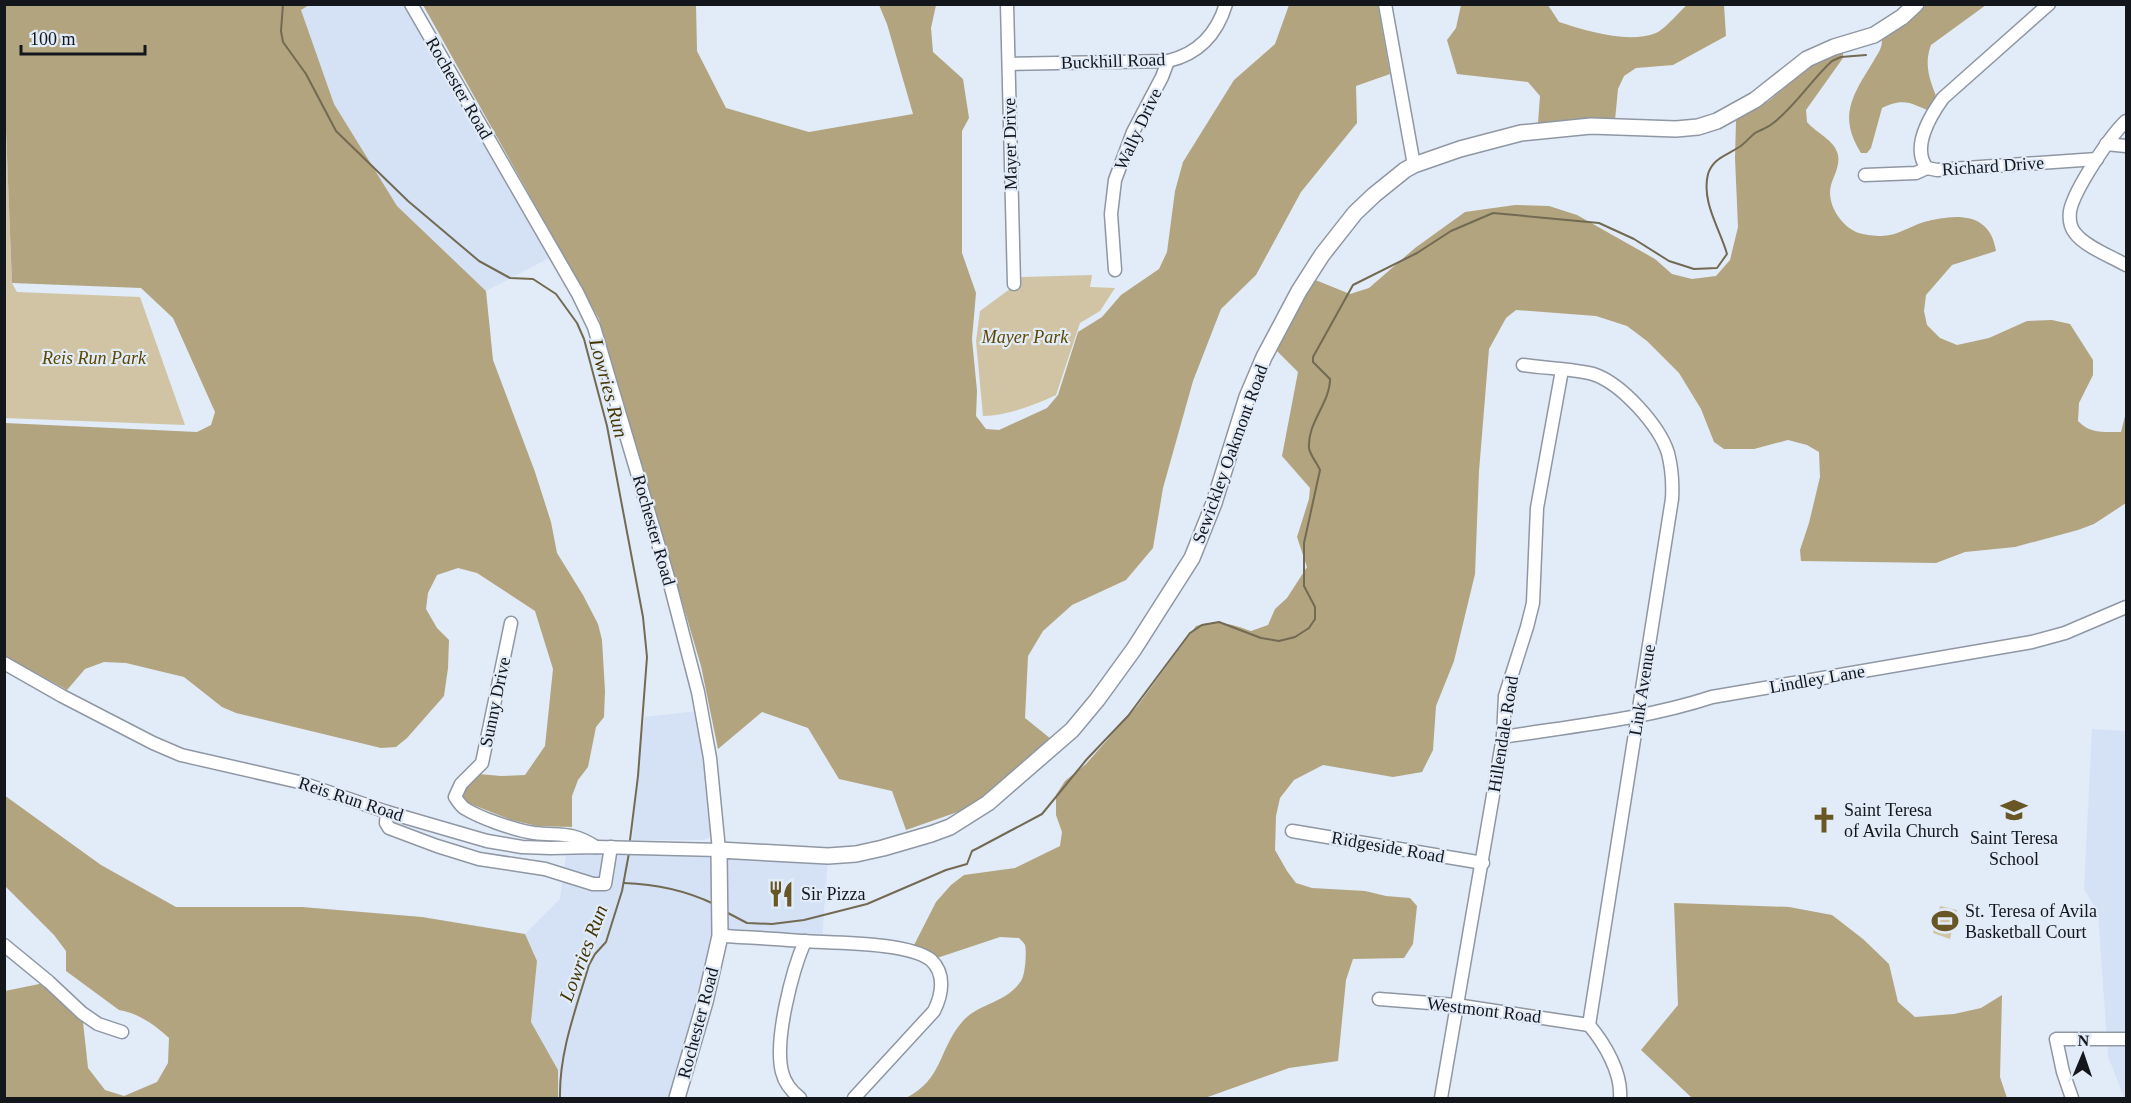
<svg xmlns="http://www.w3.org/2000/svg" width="2131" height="1103" font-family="'Times New Roman',serif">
<rect width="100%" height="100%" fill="#e2ebf8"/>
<g fill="#d5e2f6">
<path d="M309,5H405L549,258L486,291L397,206L334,104L301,10Z"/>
<path d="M697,711L710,803V837L704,840H632L640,738L645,717Z"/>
<path d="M2092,729L2126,731V1098H2124L2108,1056L2098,913L2084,889Z"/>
<path d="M567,848L828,856L822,942L720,936L677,1098H558V1070L531,1022L537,961L525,934L560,899Z"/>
</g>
<g fill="#d0c4a4">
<path d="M5,105L12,283L17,292L140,297L185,425L5,418Z"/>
<path d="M1092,275L1090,287L1115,288L1100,311L1080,323L1056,395C1033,406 1008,415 983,416L976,341L980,311L1014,286V280L1023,277Z"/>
<path d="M1940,906L1957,910L1950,939L1933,933Z"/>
</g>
<g fill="#b1a47f">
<path d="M5,5H309L301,10L334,104L397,206L486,291L493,360L535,472L551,522L557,553L583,595L598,624L602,640L605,691L604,717L596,727L588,767L578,780L572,796V827L537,826L511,820L466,802L462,795L470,783L479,774L501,776L525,775L545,746L553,669L535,611L477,573L458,568L437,575L428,593L426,609L437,628L449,640L448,668L444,696L407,738L396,747L381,748L236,713L222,707L184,677L126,663L104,662L85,669L67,690L5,656V423L197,432L211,425L215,412L173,318L141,288L12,283L5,105Z"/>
<path d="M423,5H696L697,51L726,108L809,132L913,114L887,24L879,5H936L931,28L933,52L963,79L969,118L962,131V253L976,293L972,339L977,391L976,416L986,429L999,430L1047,408L1058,395L1078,332L1102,317L1121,295L1159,269L1167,252L1175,191L1183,162L1234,80L1275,44L1289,5H1378L1390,74L1356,86L1357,123L1301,192L1256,275L1221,309L1193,381L1163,488L1153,548L1126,580L1072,605L1043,631L1028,656L1025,718L1051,739L969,808L906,830L892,791L839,779L808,728L762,712L718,749L701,666L599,319Z"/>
<path d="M1461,5H1548L1559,22C1587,31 1628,44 1656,33C1664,30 1680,11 1687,5H1724L1726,36L1673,65L1636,68L1624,76L1618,89L1615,120L1538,123L1540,96L1528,82L1457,74L1447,40L1456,28Z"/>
<path d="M1926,5H1986L1931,45C1923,66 1931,83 1939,103L1934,113C1911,104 1906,97 1882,108L1871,148L1867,153H1861C1838,116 1852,96 1873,62C1878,53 1883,48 1882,37L1905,24Z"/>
<path d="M1843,52V58L1806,110L1807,122C1816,133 1835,140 1838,155C1840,166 1834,175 1831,185C1826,203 1841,227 1859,233C1865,235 1875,236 1881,236C1897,236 1910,226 1924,222C1955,214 1990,211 1996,251L1952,265L1926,295L1924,311L1927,325L1940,338L1957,345L1989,338L2027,321L2052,320L2070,324L2093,360V375L2079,403L2078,421C2090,434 2105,432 2121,432L2126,412V503L2094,524L2078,530L2015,547L1965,552L1936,563L1801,561L1800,550L1809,523L1820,477L1819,452L1807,445L1788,440L1754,449H1724L1714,442L1701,409L1679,373L1647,341L1627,326L1596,316L1516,310L1506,318L1489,349L1479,471L1475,574L1454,661L1436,706L1433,750L1422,772L1393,777L1323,765L1294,780L1280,798L1276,816L1275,850L1287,871L1296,883L1312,888L1365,891L1386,896L1410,898L1417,906L1413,944L1404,958L1353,959L1346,980L1338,1061L1289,1068L1205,1098H906C944,1078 938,1050 962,1022C978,1003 1006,1004 1021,981C1025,977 1027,951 1025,945C1024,943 1021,940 1019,938L1000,937L931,960L911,951L936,902L951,885L964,875L1015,868L1060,846L1062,832L1056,815V795L1065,781L1086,764L1138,705L1196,626C1217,619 1232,624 1251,631L1268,625L1275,609L1287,598L1307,567L1297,537L1309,499L1310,488L1282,456L1298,372L1271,345L1308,277L1350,294L1369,288L1415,248L1465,212L1515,205L1549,206L1577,215L1655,259L1672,274L1692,279L1716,276L1730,260L1738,227L1735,158L1736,120L1770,100L1809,66L1823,59Z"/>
<path d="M4,795L101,865L176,907H302L422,917L525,934L537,961L531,1022L558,1070V1098H5V991L49,982L82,1013L88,1068L105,1090L124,1096L157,1082L168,1063L169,1038C155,1025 138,1013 119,1010L66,971V951L54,935L5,886Z"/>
<path d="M1674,903L1789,907L1832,915L1863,939L1889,964L1898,1002L1915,1017L1954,1014L1981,1008L2002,995L2000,1077L2007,1098H1692L1641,1050L1678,1005Z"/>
</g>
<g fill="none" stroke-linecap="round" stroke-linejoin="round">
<g stroke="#726a52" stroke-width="2">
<path d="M283,4L281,31L283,42L306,74L336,131L408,201L479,261L510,278L533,279L556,294L577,323L584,339L607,426L643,617L647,657L638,776L630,840"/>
<path d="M624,883C654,884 687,891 714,904"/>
<path d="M726,912L747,923L772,924L804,920L867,904L946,870L967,864L972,851L978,848L1042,814L1087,759L1128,716L1190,633L1202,625L1219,622L1261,638L1279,641L1295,637L1309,628L1315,619V607L1304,586V543L1320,470C1317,463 1310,455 1309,448C1307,423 1330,403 1330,379L1313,362V357L1353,285L1417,253L1451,231L1493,213L1599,223L1634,239L1669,261L1694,269L1717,268L1727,254C1720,229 1701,202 1708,174C1713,157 1729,155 1742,145C1746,142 1750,137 1755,133C1760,130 1767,128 1772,124C1795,107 1811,80 1832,61L1841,57L1866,55"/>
<path d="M560,1098C559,1052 576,1009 589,965L595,954L606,942L622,891L629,853"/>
</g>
<g stroke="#8f97a3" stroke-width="15">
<g id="minor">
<path d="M1007,4L1014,284"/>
<path d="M1385,4L1414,165"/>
<path d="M2049,4L1943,98C1930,116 1911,148 1927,168L1937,170L2097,159"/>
<path d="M1009,64L1168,61C1198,54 1217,34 1226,4"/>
<path d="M2126,121C2110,136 2074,190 2070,211C2069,219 2070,227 2075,233C2084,246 2112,257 2126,265"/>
<path d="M2106,144L2126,146"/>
<path d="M1865,175L1916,173L1927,168"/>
<path d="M1115,270L1111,214L1115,180L1133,132L1162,77L1168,61"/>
<path d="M1523,365C1542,368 1576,369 1593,374C1621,383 1659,425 1668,453C1672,469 1673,483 1672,499L1589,1025C1605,1044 1622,1073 1620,1098"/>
<path d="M511,623L482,763L461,784L455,797C458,801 460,805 464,808C480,818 514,830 534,833C561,836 571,831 596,847"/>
<path d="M4,663L62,696L153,743L181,755L299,782L387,812L487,841L522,847L551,848L596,847L719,850L710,758L698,692L670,584L594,327L578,294L411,4"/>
<path d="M1503,737C1573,726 1645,719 1712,697L2032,642L2065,633L2126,607"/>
<path d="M387,812L386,823L389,828L437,846L479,859L545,869L593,884H605L611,847"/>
<path d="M1292,831L1483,863"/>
<path d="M720,936C748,937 775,939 803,941C833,943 909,942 931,960C946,974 942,995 934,1011L854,1098"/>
<path d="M4,945L49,982L82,1013L98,1024L122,1032"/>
<path d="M1379,999L1456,1005L1589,1025"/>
<path d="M800,1098C791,1091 785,1084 782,1072C774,1040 792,971 805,941"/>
<path d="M1441,1098L1503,737L1505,696L1527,627L1533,603L1537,508L1562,370"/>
<path d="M2072,1098L2063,1072L2056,1039H2126"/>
</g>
</g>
<g stroke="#8f97a3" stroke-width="18">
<path id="major" d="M677,1098L705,1002L720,936L719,850L828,856L856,854L883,848L931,834L950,827L988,803L1072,730L1097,700L1134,649L1192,558L1214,503L1247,397L1264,357L1299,291L1322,255L1355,213L1374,195L1405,170L1414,165L1460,149L1521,133L1591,126L1676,129L1698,127L1717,121L1755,100L1807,59L1834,47L1874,35L1902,17L1916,4"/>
</g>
<use href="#minor" stroke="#fff" stroke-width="12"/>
<use href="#major" stroke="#fff" stroke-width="15"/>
</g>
<defs>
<g id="school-bare" transform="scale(2.07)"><path d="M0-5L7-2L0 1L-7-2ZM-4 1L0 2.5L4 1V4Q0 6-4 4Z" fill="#685624" stroke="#e2ebf8" stroke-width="2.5" paint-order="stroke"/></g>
<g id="church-bare" transform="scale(2.07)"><path d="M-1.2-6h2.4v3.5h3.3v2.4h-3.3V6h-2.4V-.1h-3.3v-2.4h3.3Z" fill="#685624" stroke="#e2ebf8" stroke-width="2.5" paint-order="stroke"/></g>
<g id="restaurant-bare" transform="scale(2.07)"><path d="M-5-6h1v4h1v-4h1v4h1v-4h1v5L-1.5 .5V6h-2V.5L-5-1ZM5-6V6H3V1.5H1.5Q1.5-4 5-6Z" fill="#685624" stroke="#e2ebf8" stroke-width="2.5" paint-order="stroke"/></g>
<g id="stadium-bare" transform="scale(2.07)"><path d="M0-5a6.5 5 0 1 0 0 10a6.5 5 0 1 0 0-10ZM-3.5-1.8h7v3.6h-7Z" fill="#685624" stroke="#e2ebf8" stroke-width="2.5" paint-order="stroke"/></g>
</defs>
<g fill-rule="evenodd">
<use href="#school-bare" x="2014" y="810"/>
<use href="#church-bare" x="1824" y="820"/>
<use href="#restaurant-bare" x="781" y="894"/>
<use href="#stadium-bare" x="1945" y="921"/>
</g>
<g text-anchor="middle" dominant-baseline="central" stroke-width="4.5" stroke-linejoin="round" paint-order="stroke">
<g font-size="18" fill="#13161b" stroke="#e2ebf8">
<text transform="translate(1113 61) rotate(-2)">Buckhill Road</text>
<text transform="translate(459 88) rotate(60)">Rochester Road</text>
<text transform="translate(1138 129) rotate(-65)">Wally Drive</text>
<text transform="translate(1010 144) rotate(-91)">Mayer Drive</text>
<text transform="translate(1993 166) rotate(-4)">Richard Drive</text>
<text transform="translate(1230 454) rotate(-70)">Sewickley Oakmont Road</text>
<text transform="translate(654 530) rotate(74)">Rochester Road</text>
<text transform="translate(1817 679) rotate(-10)">Lindley Lane</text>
<text transform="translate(1642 690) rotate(-81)">Link Avenue</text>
<text transform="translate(495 702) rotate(-78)">Sunny Drive</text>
<text transform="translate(1503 734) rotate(-81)">Hillendale Road</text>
<text transform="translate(351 799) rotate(18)">Reis Run Road</text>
<text transform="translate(1388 847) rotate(10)">Ridgeside Road</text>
<text transform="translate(1484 1010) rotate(7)">Westmont Road</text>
<text transform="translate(698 1023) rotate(-75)">Rochester Road</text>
</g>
<g font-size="18" font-style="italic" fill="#5b4701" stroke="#e2ebf8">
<text x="1025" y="337">Mayer Park</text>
<text x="94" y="358">Reis Run Park</text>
</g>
<g font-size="18" fill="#13161b" stroke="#e2ebf8" text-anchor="start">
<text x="1844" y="810">Saint Teresa<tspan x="1844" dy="21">of Avila Church</tspan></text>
<text x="2014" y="838" text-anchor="middle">Saint Teresa<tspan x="2014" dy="21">School</tspan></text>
<text x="801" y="894">Sir Pizza</text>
<text x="1965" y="911">St. Teresa of Avila<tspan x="1965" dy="21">Basketball Court</tspan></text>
</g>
<g font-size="20" font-style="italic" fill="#453604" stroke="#e2ebf8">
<text transform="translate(609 388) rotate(75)">Lowries Run</text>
<text transform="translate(583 953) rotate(-69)">Lowries Run</text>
</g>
</g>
<rect width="2131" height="1103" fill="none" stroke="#13161b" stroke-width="12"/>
<g transform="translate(2083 1055) rotate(2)" stroke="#e2ebf8" stroke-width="4.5" paint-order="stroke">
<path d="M0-4.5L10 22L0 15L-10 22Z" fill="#13161b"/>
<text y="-9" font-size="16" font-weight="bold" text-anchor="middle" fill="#13161b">N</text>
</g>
<path d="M21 45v9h124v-9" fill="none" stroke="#13161b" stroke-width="3"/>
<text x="30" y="45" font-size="18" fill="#13161b" stroke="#e2ebf8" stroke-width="4.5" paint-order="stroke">100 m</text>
</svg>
